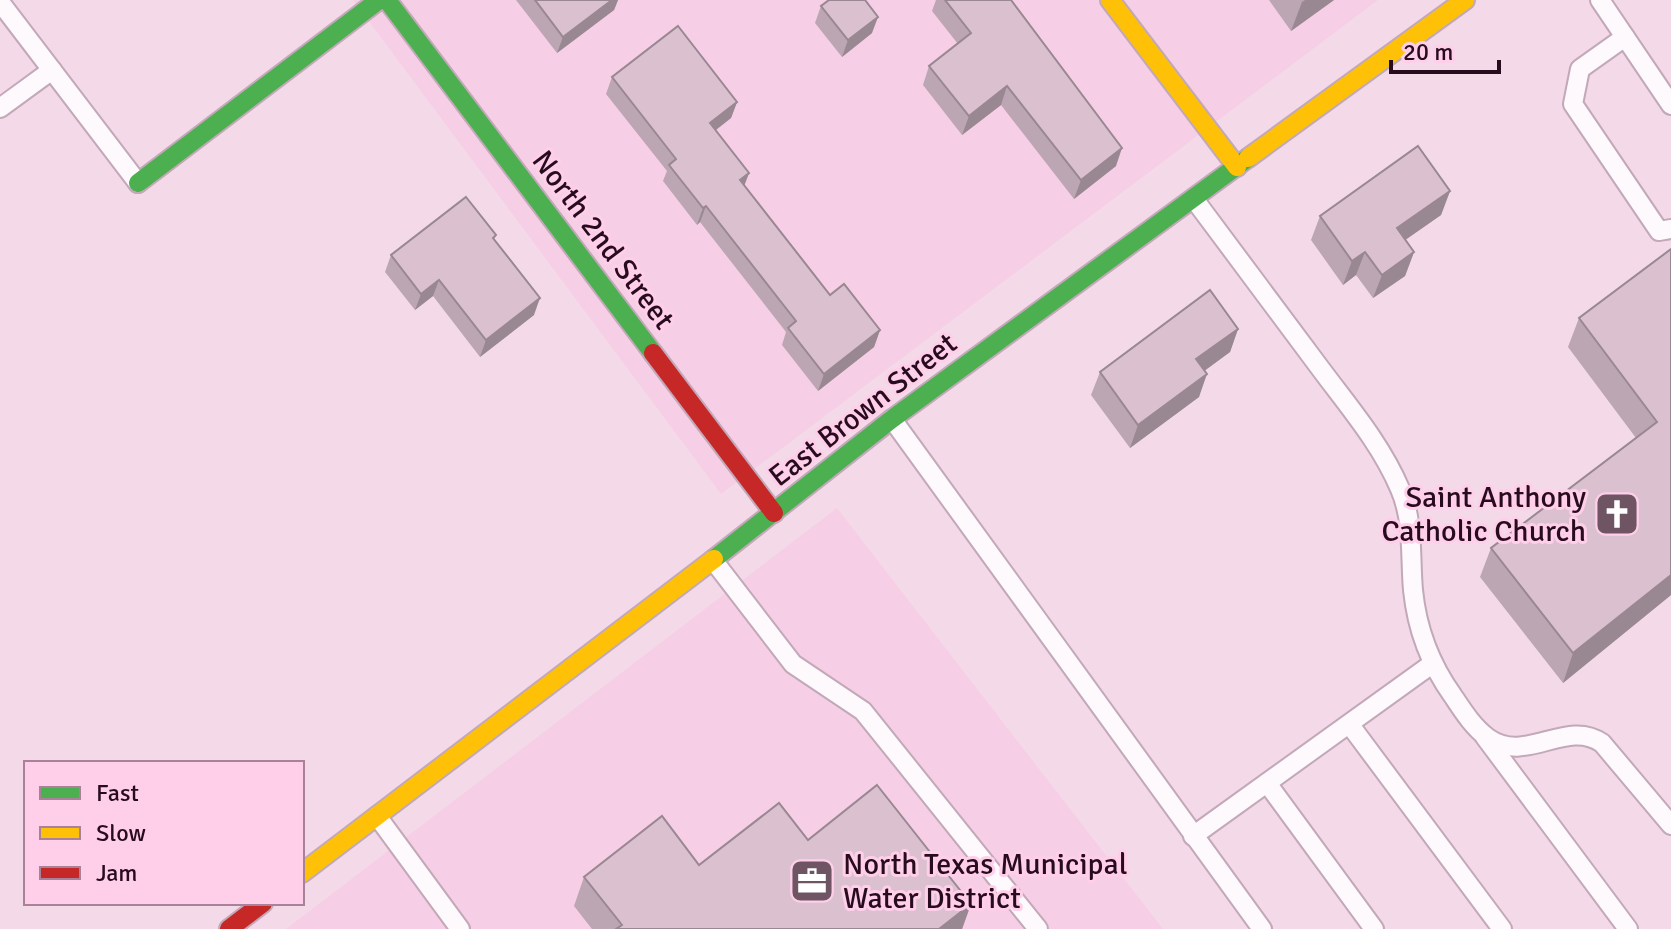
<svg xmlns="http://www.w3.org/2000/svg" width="1671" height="929" font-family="Signika,sans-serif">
<rect width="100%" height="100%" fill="#f4dae9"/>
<g fill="#f6cee5">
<path d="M353,0H1378L721,494Z"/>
<path d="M837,508L1163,929H286Z"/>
</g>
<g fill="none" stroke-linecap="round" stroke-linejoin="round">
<g stroke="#c2a8b8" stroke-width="22">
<g id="lane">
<path d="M1600,0L1671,105"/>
<path d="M0,2L138,183"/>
<path d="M1625,37L1580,69L1573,104L1659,231L1671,229"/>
<path d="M0,108L52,70"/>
<path d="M1194,199C1236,255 1278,312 1320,368C1349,407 1381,444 1400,489C1414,521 1410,557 1413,590C1417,630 1430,664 1453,696C1463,711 1473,727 1488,738C1526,765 1566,718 1602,743L1671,825"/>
<path d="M892,419L1262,929"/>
<path d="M713,560L793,664L863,711L1038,929"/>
<path d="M1350,725L1502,929"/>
<path d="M1485,737L1628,929"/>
<path d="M1267,783L1374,929"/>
<path d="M377,816L460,929"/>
<path d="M1193,836L1432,664"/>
</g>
</g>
<g stroke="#c2a8b8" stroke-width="22">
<g id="fast">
<path d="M387,0L653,353"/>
<path d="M138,183L379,0"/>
<path d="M714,559L892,419L1248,158"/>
</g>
</g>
<g stroke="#c2a8b8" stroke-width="22">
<g id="slow">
<path d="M1110,0L1237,167"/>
<path d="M1248,158L1465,0"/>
<path d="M302,873L714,559"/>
</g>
</g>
<g stroke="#c2a8b8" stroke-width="22">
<g id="jam">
<path d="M653,353L774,513"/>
<path d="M229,929L263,903"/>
</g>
</g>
<use href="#lane" stroke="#fdf9fc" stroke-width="18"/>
<use href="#fast" stroke="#4caf50" stroke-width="18"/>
<use href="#slow" stroke="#ffc107" stroke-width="18"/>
<use href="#jam" stroke="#c62828" stroke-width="18"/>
</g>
<g fill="#bca6b3">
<path d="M516,0H618L614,10L557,53Z"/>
<path d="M936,0H1011L1116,166L1074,199L1001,105L962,135L923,85L929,66L958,44L932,11Z"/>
<path d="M1269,0H1334L1291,31Z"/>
<path d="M821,6L872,33L842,57L815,23Z"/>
<path d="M612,77L737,102L731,118L716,130L749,173L744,186L830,295L880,330L874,347L818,391L782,345L786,332L700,222L697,225L663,181L667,171L606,94Z"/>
<path d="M1450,191L1441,215L1405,240L1414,252L1405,276L1373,298L1356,275L1343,285L1311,240L1320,216Z"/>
<path d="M496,235L494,240L534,315L480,357L433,296L415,310L385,272L391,255Z"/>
<path d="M1671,249V595L1563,683L1480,577L1491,548L1636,438L1568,347L1579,318Z"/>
<path d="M1238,329L1230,352L1205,370L1199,397L1130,448L1091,395L1100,372Z"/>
<path d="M808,840L971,904L962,929H592L574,906L584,877L699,865Z"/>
</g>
<g fill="#998792">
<path d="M612,0H618L614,10L557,53L563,37Z"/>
<path d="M1305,0H1334L1291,31L1302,2Z"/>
<path d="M878,17L872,33L842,57L848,40Z"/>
<path d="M1007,86L1001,105L962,135L969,116Z"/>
<path d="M737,102L731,118L704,139L710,123Z"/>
<path d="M1122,148L1116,166L1074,199L1081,180Z"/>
<path d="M749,173L743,189L740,180Z"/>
<path d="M1450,191L1441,215L1388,252L1397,228Z"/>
<path d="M706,206L700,222L697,225L703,208Z"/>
<path d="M1365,252L1356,275L1343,285L1352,261Z"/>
<path d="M1414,252L1405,276L1373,298L1382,275Z"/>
<path d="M439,280L433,296L415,310L421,294Z"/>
<path d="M540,298L534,315L480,357L486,340Z"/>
<path d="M1238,329L1230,352L1188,383L1196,359Z"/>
<path d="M880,330L874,347L818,391L824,374Z"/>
<path d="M1207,374L1199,397L1130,448L1138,425Z"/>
<path d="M1671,575V595L1563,683L1573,653Z"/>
<path d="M971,904L962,929H939Z"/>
</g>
<g fill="#dbc1d0" stroke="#998792" stroke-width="2">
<path d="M535,0H612L563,37Z"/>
<path d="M829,0H865L878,17L848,40L821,6Z"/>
<path d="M945,0H1011L1122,148L1081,180L1007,86L969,116L929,66L971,33Z"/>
<path d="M678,26L737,102L710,123L749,173L740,180L830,295L844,284L880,330L824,374L788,328L796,321L706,206L703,208L669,165L676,159L612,77Z"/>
<path d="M1418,146L1450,191L1397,228L1414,252L1382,275L1365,252L1352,261L1320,216Z"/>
<path d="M466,197L496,235L493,238L540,298L486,340L439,280L421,294L391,255Z"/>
<path d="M1671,249V575L1573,653L1491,548L1657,422L1579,318Z"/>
<path d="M1210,290L1238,329L1196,359L1207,374L1138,425L1100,372Z"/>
<path d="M877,785L971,904L939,929H616L622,925L584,877L662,816L699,865L779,803L808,840Z"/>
</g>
<defs>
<g id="church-square" transform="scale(2.3)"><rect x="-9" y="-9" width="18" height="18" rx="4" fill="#6f5464" stroke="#ffcfea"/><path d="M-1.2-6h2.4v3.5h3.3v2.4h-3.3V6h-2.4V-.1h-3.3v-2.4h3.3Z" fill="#fff"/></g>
<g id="office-square" transform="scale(2.3)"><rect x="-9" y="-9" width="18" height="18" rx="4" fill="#6f5464" stroke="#ffcfea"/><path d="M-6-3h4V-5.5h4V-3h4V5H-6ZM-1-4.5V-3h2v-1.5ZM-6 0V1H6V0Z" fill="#fff"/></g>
</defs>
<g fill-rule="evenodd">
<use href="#church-square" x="1617" y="514"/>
<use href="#office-square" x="812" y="881"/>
</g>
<g text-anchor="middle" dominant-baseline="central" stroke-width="6" stroke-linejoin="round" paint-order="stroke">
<g font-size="30" fill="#270c1d" stroke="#ffcfea">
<text transform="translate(603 240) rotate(53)">North 2nd Street</text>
<text transform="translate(863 410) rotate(-38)">East Brown Street</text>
</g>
<g font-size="30" fill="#270c1d" stroke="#ffcfea" text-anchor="end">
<text x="1586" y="497">Saint Anthony<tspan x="1586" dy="34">Catholic Church</tspan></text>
<text x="843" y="864" text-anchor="start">North Texas Municipal<tspan x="843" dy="34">Water District</tspan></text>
</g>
</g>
<rect x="24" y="761" width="280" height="144" fill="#ffcfea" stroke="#a98198" stroke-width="2"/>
<rect x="40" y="787" width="40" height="12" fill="#4caf50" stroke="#a98198" stroke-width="2"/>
<text x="96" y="801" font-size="24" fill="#270c1d">Fast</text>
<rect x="40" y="827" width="40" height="12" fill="#ffc107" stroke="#a98198" stroke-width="2"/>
<text x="96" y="841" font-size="24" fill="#270c1d">Slow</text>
<rect x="40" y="867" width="40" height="12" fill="#c62828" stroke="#a98198" stroke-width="2"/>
<text x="96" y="881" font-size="24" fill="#270c1d">Jam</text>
<path d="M1391 60v12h108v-12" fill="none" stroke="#270c1d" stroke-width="4"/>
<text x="1403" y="60" font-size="24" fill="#270c1d" stroke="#ffcfea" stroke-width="6" paint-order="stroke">20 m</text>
</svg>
